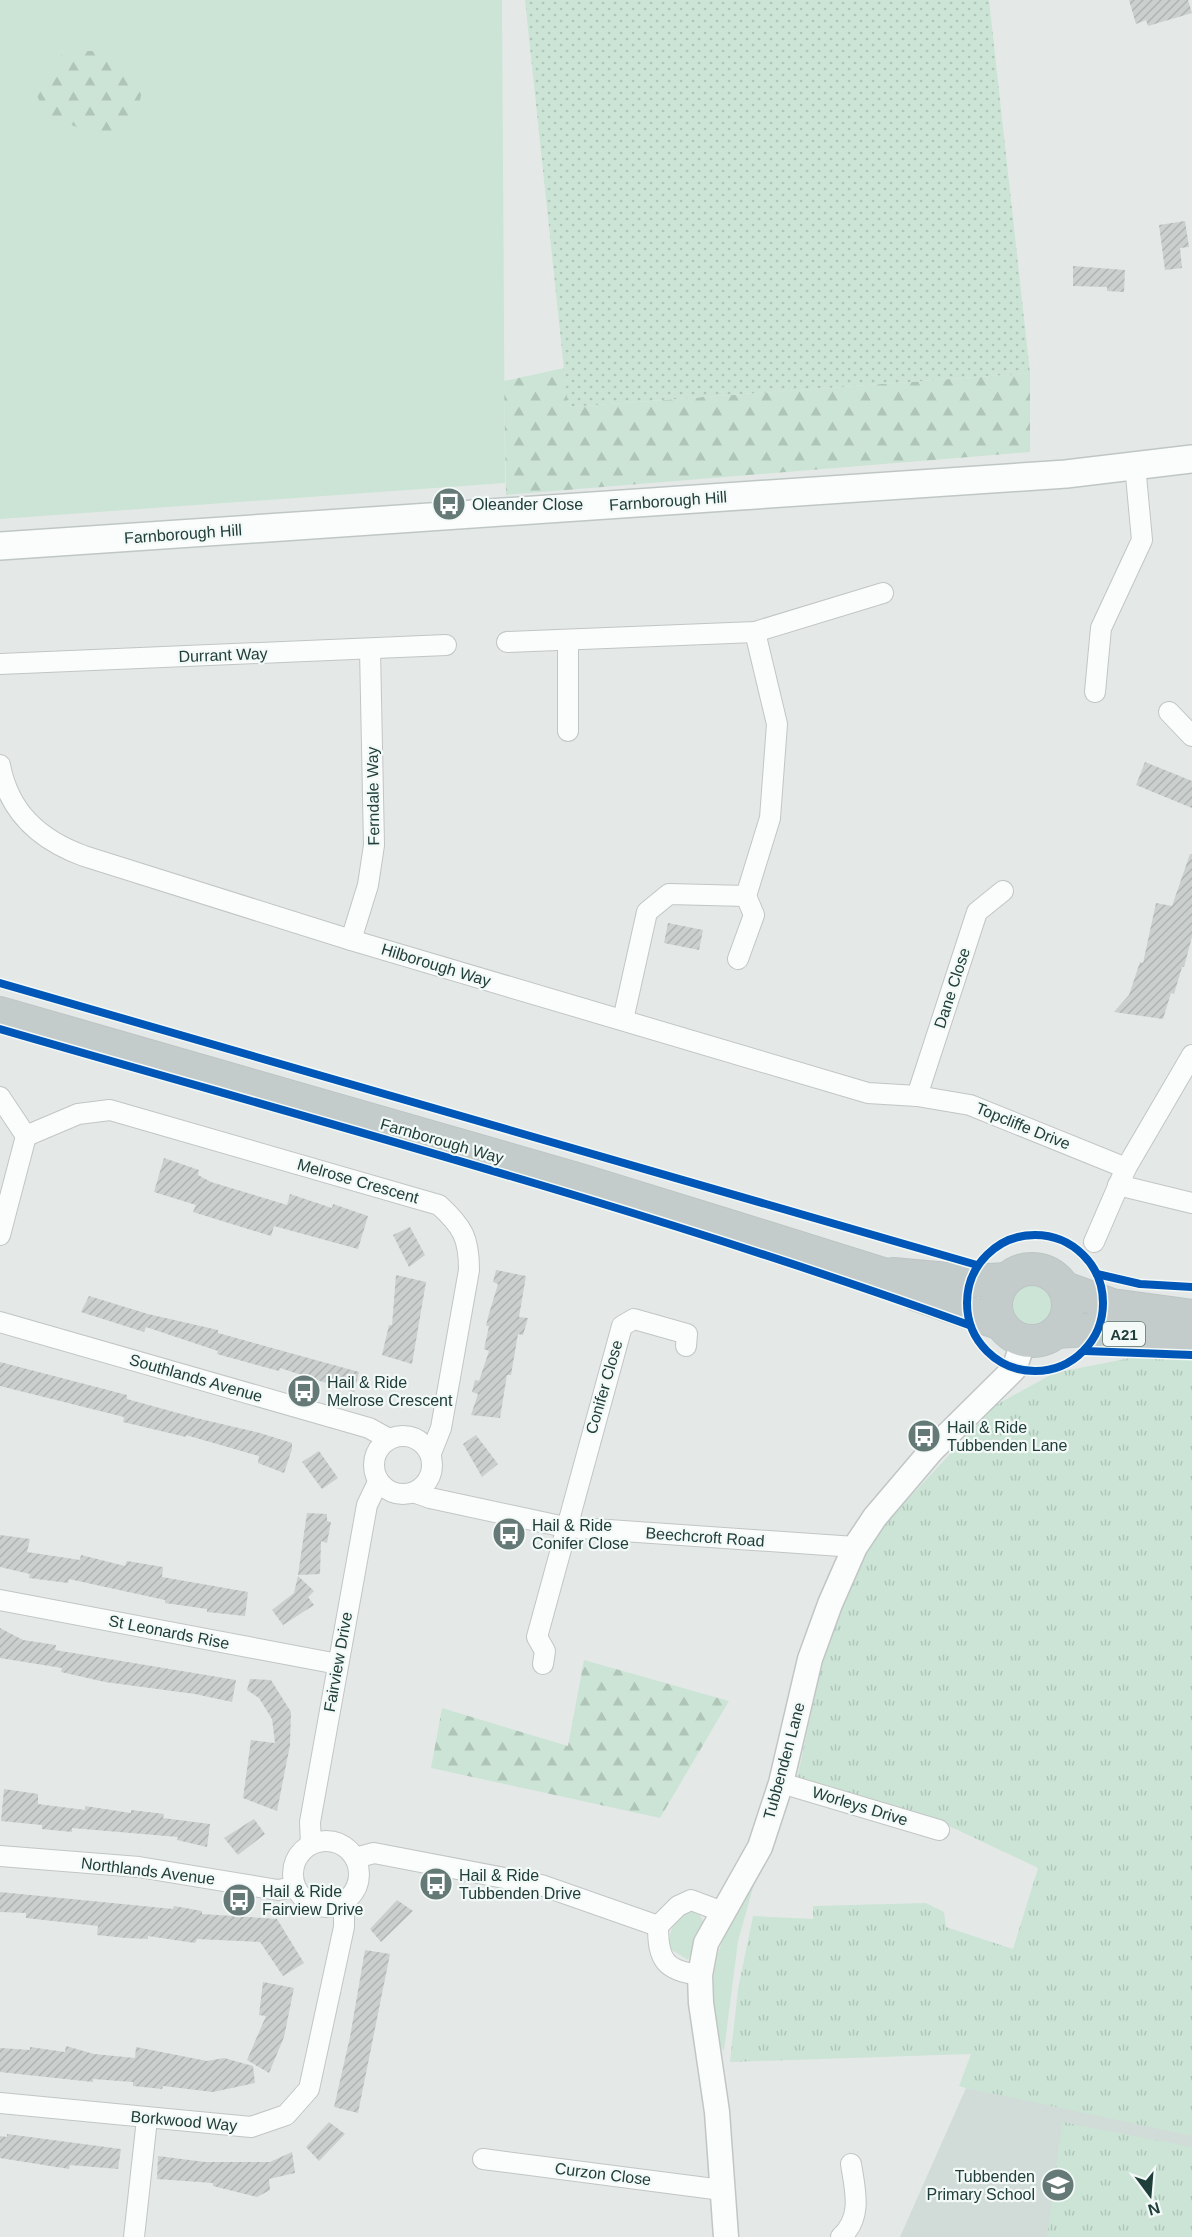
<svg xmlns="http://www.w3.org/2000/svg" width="1192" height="2237" font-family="Helvetica,sans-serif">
<defs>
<pattern id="forest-firs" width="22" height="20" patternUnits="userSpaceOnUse" patternTransform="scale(1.5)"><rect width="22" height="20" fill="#cce4d6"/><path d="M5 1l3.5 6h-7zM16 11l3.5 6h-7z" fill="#afc5b8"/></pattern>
<pattern id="park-tufts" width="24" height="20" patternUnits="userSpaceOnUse" patternTransform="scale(1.5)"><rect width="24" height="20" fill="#cce4d6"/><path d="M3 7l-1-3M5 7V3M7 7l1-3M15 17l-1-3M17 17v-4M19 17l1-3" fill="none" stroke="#afc5b8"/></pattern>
<pattern id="garden-dots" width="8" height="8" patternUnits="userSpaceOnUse" patternTransform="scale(1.5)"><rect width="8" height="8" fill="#cce4d6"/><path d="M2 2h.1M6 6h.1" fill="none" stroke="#afc5b8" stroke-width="1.8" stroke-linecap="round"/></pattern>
<pattern id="building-hatch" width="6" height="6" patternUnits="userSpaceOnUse" patternTransform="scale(1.5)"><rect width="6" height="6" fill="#cbd0cf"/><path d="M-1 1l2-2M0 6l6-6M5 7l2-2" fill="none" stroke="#aeb4b2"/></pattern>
</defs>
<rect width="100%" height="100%" fill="#e4e9e8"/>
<path fill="#d1dbd8" d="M966,2088L1192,2132V2237H900Z"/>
<g fill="#cce4d6">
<path d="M0,0H502L505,483L0,519Z"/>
<circle cx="1033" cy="1305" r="25"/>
<path d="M760,1863L738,1941L724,2051C714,2038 714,2029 713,2013C709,1951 732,1915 760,1863Z"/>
<path d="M686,1910L700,1915L703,1922L688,1960L669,1948C669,1930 673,1922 686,1910Z"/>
</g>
<g fill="url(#forest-firs)">
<path d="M65,51H92L119,59L142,91L135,122L108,140L45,114L35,91L45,84L49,70Z"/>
<path d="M564,368L569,407L1030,373V452L506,495L504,381Z"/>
<path d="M584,1660L729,1701L660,1818L431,1768L442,1708L568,1746Z"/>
</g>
<g fill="url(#park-tufts)">
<path d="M1135,1357L1192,1359V2136L966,2088L959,2086L971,2054L730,2062L738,1989L753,1916L813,1919V1906L926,1903L944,1912L946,1927L1013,1949L1038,1868L949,1826L794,1779L798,1774L834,1607L877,1532L996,1405L1054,1373Z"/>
<path d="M1062,2122L1192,2147V2237H1047Z"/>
</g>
<path fill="url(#garden-dots)" d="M525,0H989L1030,373L568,407Z"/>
<g fill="url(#building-hatch)">
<path d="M1129,0H1188L1192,13L1148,26L1146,20L1136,24Z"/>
<path d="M1185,221L1189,247L1180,248L1182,268L1165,270L1159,225Z"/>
<path d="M1073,266L1125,270L1124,292L1107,291V287L1073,286Z"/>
<path d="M1145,762L1192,781V808L1136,785Z"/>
<path d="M1190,854H1192V937L1184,967H1182L1174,994L1171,993L1163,1019L1114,1012L1129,995L1140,962L1143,963L1156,903L1172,906Z"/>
<path d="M668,923L703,930L699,950L664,943Z"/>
<path d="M164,1158L199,1170L198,1175L211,1182L287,1205L290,1194L332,1208L333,1204L368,1216L358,1249L274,1226L271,1236L193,1212L196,1205L154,1192Z"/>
<path d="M410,1227L425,1255L409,1267L393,1235Z"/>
<path d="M496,1270L526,1276L519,1317L528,1318L523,1335L518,1334L511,1375H507L500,1418L471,1415L478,1394L472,1392L475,1380L479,1381L489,1351L484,1349L489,1326H486L488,1317L498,1284L493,1282Z"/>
<path d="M396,1275L426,1282L412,1364L382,1355L389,1325H392Z"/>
<path d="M89,1296L148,1314L218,1330V1333L359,1372L354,1392L280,1368L279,1371L217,1354L218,1351L146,1327L144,1332L81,1312Z"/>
<path d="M0,1362L127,1395V1399L196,1418L260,1433L292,1443V1449L284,1473L258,1463L259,1456L186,1435V1437L123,1422L124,1417L0,1386Z"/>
<path d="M476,1435L498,1464L482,1477L463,1444Z"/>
<path d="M319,1451L338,1478L322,1489L302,1462Z"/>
<path d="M307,1513L327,1514V1521L331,1522L327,1543L321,1541L320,1574L298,1575Z"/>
<path d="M0,1535L30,1539L27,1552L80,1560L81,1555L125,1566L127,1561L163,1567L162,1577L248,1592L245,1616L207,1612V1609L165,1603V1600L69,1579L68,1583L29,1578L30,1574L0,1567Z"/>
<path d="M298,1576L314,1591L308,1597L314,1605L283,1625L272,1610L294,1593Z"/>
<path d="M0,1628L23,1640L56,1645L55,1650L236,1680L232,1702L195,1694L105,1682L61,1672L62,1668L0,1658Z"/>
<path d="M250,1679L271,1680L291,1712L290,1745L277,1811L243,1798L251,1740L275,1743L272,1719L259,1698L247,1690Z"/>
<path d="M4,1789L38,1794V1804L85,1810V1806L131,1813V1810L164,1814L163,1818L210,1824L207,1847L177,1840L178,1837L72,1828V1832L42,1829V1825L1,1821Z"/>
<path d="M254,1819L265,1834L238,1855L224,1838Z"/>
<path d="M0,1892L173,1909L174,1906L202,1911V1914L277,1919L304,1963L283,1976L260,1942L197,1939L195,1943L148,1936V1939L126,1938L97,1935L98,1926L26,1918V1913L0,1912Z"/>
<path d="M397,1900L413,1911L381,1942L370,1929Z"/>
<path d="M365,1950L390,1954L358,2113L334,2107L350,2037Z"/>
<path d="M263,1982L294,1988L284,2037L269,2073L247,2060L266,2016L259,2015Z"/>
<path d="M66,2046L94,2054L135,2058L136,2047L207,2061L224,2058L253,2066L255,2083L213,2092L163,2086L162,2089L133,2086V2082L93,2079V2082L0,2072V2048L30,2050V2047L65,2052Z"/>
<path d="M329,2122L345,2134L319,2161L306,2147Z"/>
<path d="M7,2134L121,2149L118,2169L70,2165L69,2169L0,2158V2136L7,2137Z"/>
<path d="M292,2152L295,2173L269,2179L270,2190L257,2197L213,2186V2183L157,2179L158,2156L205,2162H270Z"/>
</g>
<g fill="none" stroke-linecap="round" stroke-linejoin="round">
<g stroke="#c1c6c5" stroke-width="22">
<g id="minor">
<path d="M507,642L755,632L883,593"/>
<path d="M0,664L446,645"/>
<path d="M1095,692L1101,628L1142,540L1135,465"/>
<path d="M1169,712L1192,736"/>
<path d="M568,731V641"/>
<path d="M0,765C9,813 40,840 84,856L351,940L868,1093L917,1096L970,1105L1126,1168"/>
<path d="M351,940L368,885L374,845L370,649"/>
<path d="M738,959L754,915L746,896"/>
<path d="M623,1020L647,912L669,894L746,896L770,818L777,724L755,632"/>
<path d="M917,1096L977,912L1003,891"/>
<path d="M0,1097L26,1136"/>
<path d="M26,1136L78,1114L110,1110L439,1205C463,1227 469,1238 469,1270L441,1428L431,1453"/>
<path d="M1118,1185L1192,1203"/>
<path d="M0,1235L26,1136"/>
<path d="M1094,1242L1126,1168L1192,1055"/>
<path d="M0,1322L369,1428L389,1439"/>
<circle cx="403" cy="1465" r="29"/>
<path d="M416,1493L430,1498L565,1527L855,1547"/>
<path d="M0,1600L338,1664"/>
<path d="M543,1664L545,1651L537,1637L622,1326L634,1319L687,1334L686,1346"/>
<path d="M781,1783L939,1830"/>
<circle cx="326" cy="1874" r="33"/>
<path d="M311,1844L310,1822L367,1505L378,1482"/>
<path d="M0,1856L139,1867L278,1890L294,1887"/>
<path d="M355,1858L374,1853L541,1885L658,1926"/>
<path d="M700,1975C665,1971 658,1960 658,1926L678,1906L691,1900L723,1912"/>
<path d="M0,2103L251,2127L286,2115L309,2089L344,1927V1902"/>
<path d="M483,2159L722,2190"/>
<path d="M134,2237L147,2119"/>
<path d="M841,2237C863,2217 855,2190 851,2164"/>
</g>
</g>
<g stroke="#c1c6c5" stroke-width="27">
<path id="tertiary" d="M726,2237L717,2112L701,2003L700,1975L706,1943L760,1847L781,1783L810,1659L830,1604L855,1547L875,1517L932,1450L1014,1369L1024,1340"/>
</g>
<g stroke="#bfc7c5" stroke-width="30">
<path id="secondary" d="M0,546L1066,474L1192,459"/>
</g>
<g stroke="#bcc5c4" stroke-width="34">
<g id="trunk">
<path d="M0,1013L584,1181L736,1228L883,1274L917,1295L1001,1324"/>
<circle cx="1032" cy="1305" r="36"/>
<path d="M893,1274L970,1281L1007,1279"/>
<path d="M1065,1288L1112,1305L1192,1316"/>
<path d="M1056,1332L1087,1330L1192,1339"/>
</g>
</g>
<use href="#minor" stroke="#fbfcfc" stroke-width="20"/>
<use href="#tertiary" stroke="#fbfcfc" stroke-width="24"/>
<use href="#secondary" stroke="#fbfcfc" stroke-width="27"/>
<use href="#trunk" stroke="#c4cccb" stroke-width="32"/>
<g stroke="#f2f9f6" stroke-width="11">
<g id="cycleway">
<path d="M0,983L977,1265"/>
<path d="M0,1029C324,1123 652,1210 969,1325"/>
<circle cx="1035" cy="1303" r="68"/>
<path d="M1097,1274L1140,1284L1192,1287"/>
<path d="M1085,1351L1192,1355"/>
</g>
</g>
<use href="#cycleway" stroke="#0057b8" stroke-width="8"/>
</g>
<defs>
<g id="bus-disc" transform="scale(1.725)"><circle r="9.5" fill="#657a77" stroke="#f2f9f6"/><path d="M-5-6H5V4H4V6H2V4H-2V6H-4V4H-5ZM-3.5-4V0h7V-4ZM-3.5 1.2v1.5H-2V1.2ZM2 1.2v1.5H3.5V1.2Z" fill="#fff"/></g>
<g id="school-disc" transform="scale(1.725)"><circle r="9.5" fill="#657a77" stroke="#f2f9f6"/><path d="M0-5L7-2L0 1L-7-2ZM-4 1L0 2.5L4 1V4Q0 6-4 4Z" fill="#fff"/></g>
</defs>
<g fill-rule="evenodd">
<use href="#bus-disc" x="449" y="504"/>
<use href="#bus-disc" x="304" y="1391"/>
<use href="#bus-disc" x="924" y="1436"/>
<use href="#bus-disc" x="509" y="1534"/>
<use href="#bus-disc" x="436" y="1884"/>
<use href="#bus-disc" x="239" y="1900"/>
<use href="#school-disc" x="1058" y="2185"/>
</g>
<g text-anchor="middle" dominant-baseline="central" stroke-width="4.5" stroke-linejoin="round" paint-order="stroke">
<rect fill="#f2f9f6" stroke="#5f7672" stroke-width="1.5" x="1103" y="1322" width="42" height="24" rx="4.5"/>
<g font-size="15" font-weight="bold" fill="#203e3a">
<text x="1124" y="1334">A21</text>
</g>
<g font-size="16" fill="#203e3a" stroke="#f2f9f6">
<text transform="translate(668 501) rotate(-4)">Farnborough Hill</text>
<text transform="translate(183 534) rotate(-4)">Farnborough Hill</text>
<text transform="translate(223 655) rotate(-2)">Durrant Way</text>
<text transform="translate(373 796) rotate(-91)">Ferndale Way</text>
<text transform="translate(436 965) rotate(17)">Hilborough Way</text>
<text transform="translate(952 988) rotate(-72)">Dane Close</text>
<text transform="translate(1023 1126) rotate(22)">Topcliffe Drive</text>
<text transform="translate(442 1141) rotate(16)">Farnborough Way</text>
<text transform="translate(358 1181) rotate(16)">Melrose Crescent</text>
<text transform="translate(196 1378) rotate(16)">Southlands Avenue</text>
<text transform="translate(604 1387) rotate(-74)">Conifer Close</text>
<text transform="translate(705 1537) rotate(4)">Beechcroft Road</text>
<text transform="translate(169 1632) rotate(11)">St Leonards Rise</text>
<text transform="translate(338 1662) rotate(-80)">Fairview Drive</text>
<text transform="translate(784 1761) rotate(-75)">Tubbenden Lane</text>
<text transform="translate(860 1806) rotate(17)">Worleys Drive</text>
<text transform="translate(148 1871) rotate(7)">Northlands Avenue</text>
<text transform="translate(184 2121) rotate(5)">Borkwood Way</text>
<text transform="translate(603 2174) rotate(7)">Curzon Close</text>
</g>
<g font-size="16" fill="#203e3a" stroke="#f2f9f6" text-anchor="start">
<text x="472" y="504">Oleander Close</text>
<text x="327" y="1382">Hail &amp; Ride<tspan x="327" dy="18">Melrose Crescent</tspan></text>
<text x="947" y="1427">Hail &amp; Ride<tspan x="947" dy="18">Tubbenden Lane</tspan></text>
<text x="532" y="1525">Hail &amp; Ride<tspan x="532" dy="18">Conifer Close</tspan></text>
<text x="459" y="1875">Hail &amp; Ride<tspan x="459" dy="18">Tubbenden Drive</tspan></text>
<text x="262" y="1891">Hail &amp; Ride<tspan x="262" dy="18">Fairview Drive</tspan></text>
<text x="1035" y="2176" text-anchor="end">Tubbenden<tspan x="1035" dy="18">Primary School</tspan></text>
</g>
</g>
<g transform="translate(1150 2195) rotate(164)" stroke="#f2f9f6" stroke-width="4.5" paint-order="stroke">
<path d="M0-4.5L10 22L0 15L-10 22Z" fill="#203e3a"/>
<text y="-9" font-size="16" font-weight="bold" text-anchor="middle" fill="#203e3a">N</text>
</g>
</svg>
